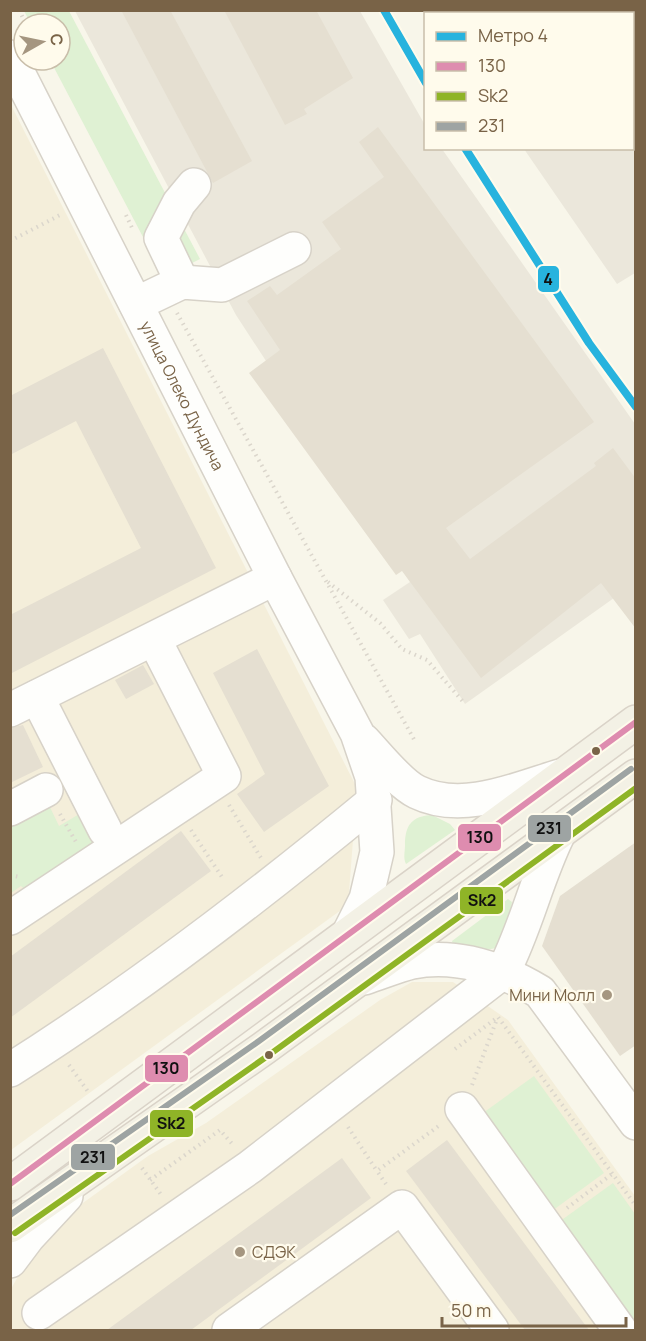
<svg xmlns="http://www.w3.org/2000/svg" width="646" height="1341" font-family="Manrope,sans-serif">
<rect width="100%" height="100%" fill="#f8f6ea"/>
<g fill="#f4eeda">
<path d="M10,103L357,788L348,905L11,1150Z"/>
<path d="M412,982H453L508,1020L635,1196V1330H11V1289L30,1255L69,1213L148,1156L206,1123L380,1000Z"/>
</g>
<g fill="#ebe7db">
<path d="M75,11H360L425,125L426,148L442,149L635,424V583L465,704L420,634L409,639L383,600L410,582L236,315Z"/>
<path d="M437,11H635V273L617,284L524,149L632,148V14H439Z"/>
</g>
<g fill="#dff1d3">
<path d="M24,11H69L200,259L164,277L50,60H60V24H31Z"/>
<path d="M47,801L59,826L98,803L117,833L30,894L21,886L11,893V820Z"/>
<path d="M432,815L450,824L455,830L406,864C403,858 405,852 405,845C405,825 412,816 432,815Z"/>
<path d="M508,899L512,902C506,932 513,953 477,949C469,948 460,948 453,945L452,941Z"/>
<path d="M534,1076L604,1173L545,1216L476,1118Z"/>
<path d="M613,1183L635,1214V1330L552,1227Z"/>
</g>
<g fill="#e5dfd1">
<path d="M121,10H170L252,161L213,183Z"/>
<path d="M224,10H316L353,78L304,109L307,114L285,125Z"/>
<path d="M378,127L594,422L446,528L470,559L596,466L594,463L613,448L636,479V629L601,583L481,678L402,571L396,575L249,373L280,350L247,301L270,286L277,295L341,249L322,222L384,177L359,142Z"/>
<path d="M103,348L216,568L10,674V615L141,548L76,421L10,455V396Z"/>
<path d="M257,649L329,786L264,832L237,794L265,774L213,673Z"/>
<path d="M143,665L154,684L126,699L115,680Z"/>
<path d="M23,725L43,767L10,783V728Z"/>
<path d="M181,831L211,871L10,1018V957Z"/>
<path d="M636,842V1045L620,1056L542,946L560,896Z"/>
<path d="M447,1140L589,1330H525L406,1171Z"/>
<path d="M342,1158L371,1198L191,1330H107Z"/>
</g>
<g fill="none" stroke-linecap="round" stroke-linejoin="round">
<g stroke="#d7d2c8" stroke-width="36">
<g id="minor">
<path id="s1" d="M10,57L275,578L357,733L372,777L377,852L366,899L350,931"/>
<path d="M182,282L161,238L179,203L194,185"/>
<path d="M136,304L182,282L222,285L294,249"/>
<path d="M37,697L105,830"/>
<path d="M10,710L275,578"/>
<path d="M364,741C378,756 400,784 417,792C462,814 517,789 560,776"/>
<path d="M10,809L46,790"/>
<path d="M10,918L224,776L154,639"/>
<path d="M364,978C380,973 396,966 412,962C458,953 502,969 540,992L636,1123"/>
<path d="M10,1070C138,989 259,896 375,800"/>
<path d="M462,1109L620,1330"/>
<path d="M10,1261L28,1237L66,1196"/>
<path d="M39,1313L250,1167L503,972C526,928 536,880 558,835"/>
<path d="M229,1330L402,1207L492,1330"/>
</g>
</g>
<g stroke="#dad3c8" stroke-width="36">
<g id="major">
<path d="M10,1184L636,722"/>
<path d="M10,1226L264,1048L636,776"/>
</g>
</g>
<g stroke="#dbd6cc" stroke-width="4" stroke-dasharray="1.5 4.5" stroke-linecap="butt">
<path d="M19,10L26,24"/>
<path d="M126,215L133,230"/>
<path d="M10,241L60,215"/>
<path d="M177,313L416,743"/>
<path d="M328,582L380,623L402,649L427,660L465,704"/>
<path d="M229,805L261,858"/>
<path d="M60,814L76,842"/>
<path d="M191,830L222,877"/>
<path d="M10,875L20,877"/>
<path d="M455,1049L498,1017L636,1206"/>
<path d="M69,1065L89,1093"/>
<path d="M472,1085L497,1019"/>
<path d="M348,1127L377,1171"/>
<path d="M142,1168L162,1196"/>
<path d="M150,1180L220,1130L234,1146"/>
<path d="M386,1184L377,1171L440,1125"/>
<path d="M567,1208L612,1174"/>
</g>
<use href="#minor" stroke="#fefefc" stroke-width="33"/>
<use href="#major" stroke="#f3f1e5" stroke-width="33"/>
<g stroke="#fffbec" stroke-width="10">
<path id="bus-1" d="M10,1184L636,722"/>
</g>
<g stroke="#fffbec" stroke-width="10">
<path id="bus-2" d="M15,1233L269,1055L636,788"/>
</g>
<g stroke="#fffbec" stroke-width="10">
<path id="bus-3" d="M10,1215L259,1041L631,769"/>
</g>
<use href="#bus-1" stroke="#de8caf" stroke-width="6"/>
<use href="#bus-2" stroke="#8fb427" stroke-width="6"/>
<use href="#bus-3" stroke="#9ea4a3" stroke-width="6"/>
<g stroke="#fffbec" stroke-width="12">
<g id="metro-1">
<path d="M384,10L426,83"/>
<path d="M465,148L589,343L636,407"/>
</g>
</g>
<use href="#metro-1" stroke="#27b3de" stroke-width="8"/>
</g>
<g fill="#796347" stroke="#fffbec" stroke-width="2">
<circle cx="596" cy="751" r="5"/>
<circle cx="269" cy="1055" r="5"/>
</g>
<g fill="#a59680" stroke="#fffbec" stroke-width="2">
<circle cx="607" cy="995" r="6"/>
<circle cx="240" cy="1252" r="6"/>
</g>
<g text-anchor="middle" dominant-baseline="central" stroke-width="4.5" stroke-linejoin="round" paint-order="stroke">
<g font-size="16" fill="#796347" stroke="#fffbec">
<text stroke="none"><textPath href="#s1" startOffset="380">улица Олеко Дундича</textPath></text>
</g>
<g font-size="16" fill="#796347" stroke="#fffbec" text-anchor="end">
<text x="595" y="995">Мини Молл</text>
<text x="252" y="1252" text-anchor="start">СДЭК</text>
</g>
</g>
<g stroke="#fffbec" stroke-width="2">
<rect x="537" y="265" width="23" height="28" rx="6" fill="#27b3de"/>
<rect x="527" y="814" width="45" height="29" rx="6" fill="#9ea4a3"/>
<rect x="457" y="823" width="45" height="29" rx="6" fill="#de8caf"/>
<rect x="459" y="886" width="45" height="29" rx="6" fill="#8fb427"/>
<rect x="144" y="1054" width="45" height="29" rx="6" fill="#de8caf"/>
<rect x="149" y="1109" width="45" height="29" rx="6" fill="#8fb427"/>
<rect x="70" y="1143" width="46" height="28" rx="6" fill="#9ea4a3"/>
</g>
<g font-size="16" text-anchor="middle" font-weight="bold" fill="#111">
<text x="548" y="285">4</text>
<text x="549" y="834">231</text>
<text x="480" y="843">130</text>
<text x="482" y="906">Sk2</text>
<text x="166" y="1074">130</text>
<text x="171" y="1129">Sk2</text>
<text x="93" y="1163">231</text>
</g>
<rect width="646" height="1341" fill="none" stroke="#796347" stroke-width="24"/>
<rect x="424" y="12" width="210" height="138" fill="#fffbec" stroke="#c9beaa" stroke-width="1.5"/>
<rect x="436" y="32" width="30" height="9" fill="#27b3de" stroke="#c9beaa" stroke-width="1.5"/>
<text x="478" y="42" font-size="18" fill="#796347">Метро 4</text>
<rect x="436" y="62" width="30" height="9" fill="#de8caf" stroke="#c9beaa" stroke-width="1.5"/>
<text x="478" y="72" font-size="18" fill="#796347">130</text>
<rect x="436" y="92" width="30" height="9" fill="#8fb427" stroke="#c9beaa" stroke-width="1.5"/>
<text x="478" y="102" font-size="18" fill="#796347">Sk2</text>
<rect x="436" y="122" width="30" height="9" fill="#9ea4a3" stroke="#c9beaa" stroke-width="1.5"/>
<text x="478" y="132" font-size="18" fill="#796347">231</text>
<g transform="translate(42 42) rotate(81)"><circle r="28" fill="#fffbec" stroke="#c9beaa" stroke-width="1.5"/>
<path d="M0-4.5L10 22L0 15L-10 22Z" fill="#a59680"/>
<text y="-9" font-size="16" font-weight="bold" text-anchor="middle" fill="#796347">С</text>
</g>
<path d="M442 1317v9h184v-9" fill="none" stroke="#796347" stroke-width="3"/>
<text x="451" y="1317" font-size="18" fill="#796347" stroke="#fffbec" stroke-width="4.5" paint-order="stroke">50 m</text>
</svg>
